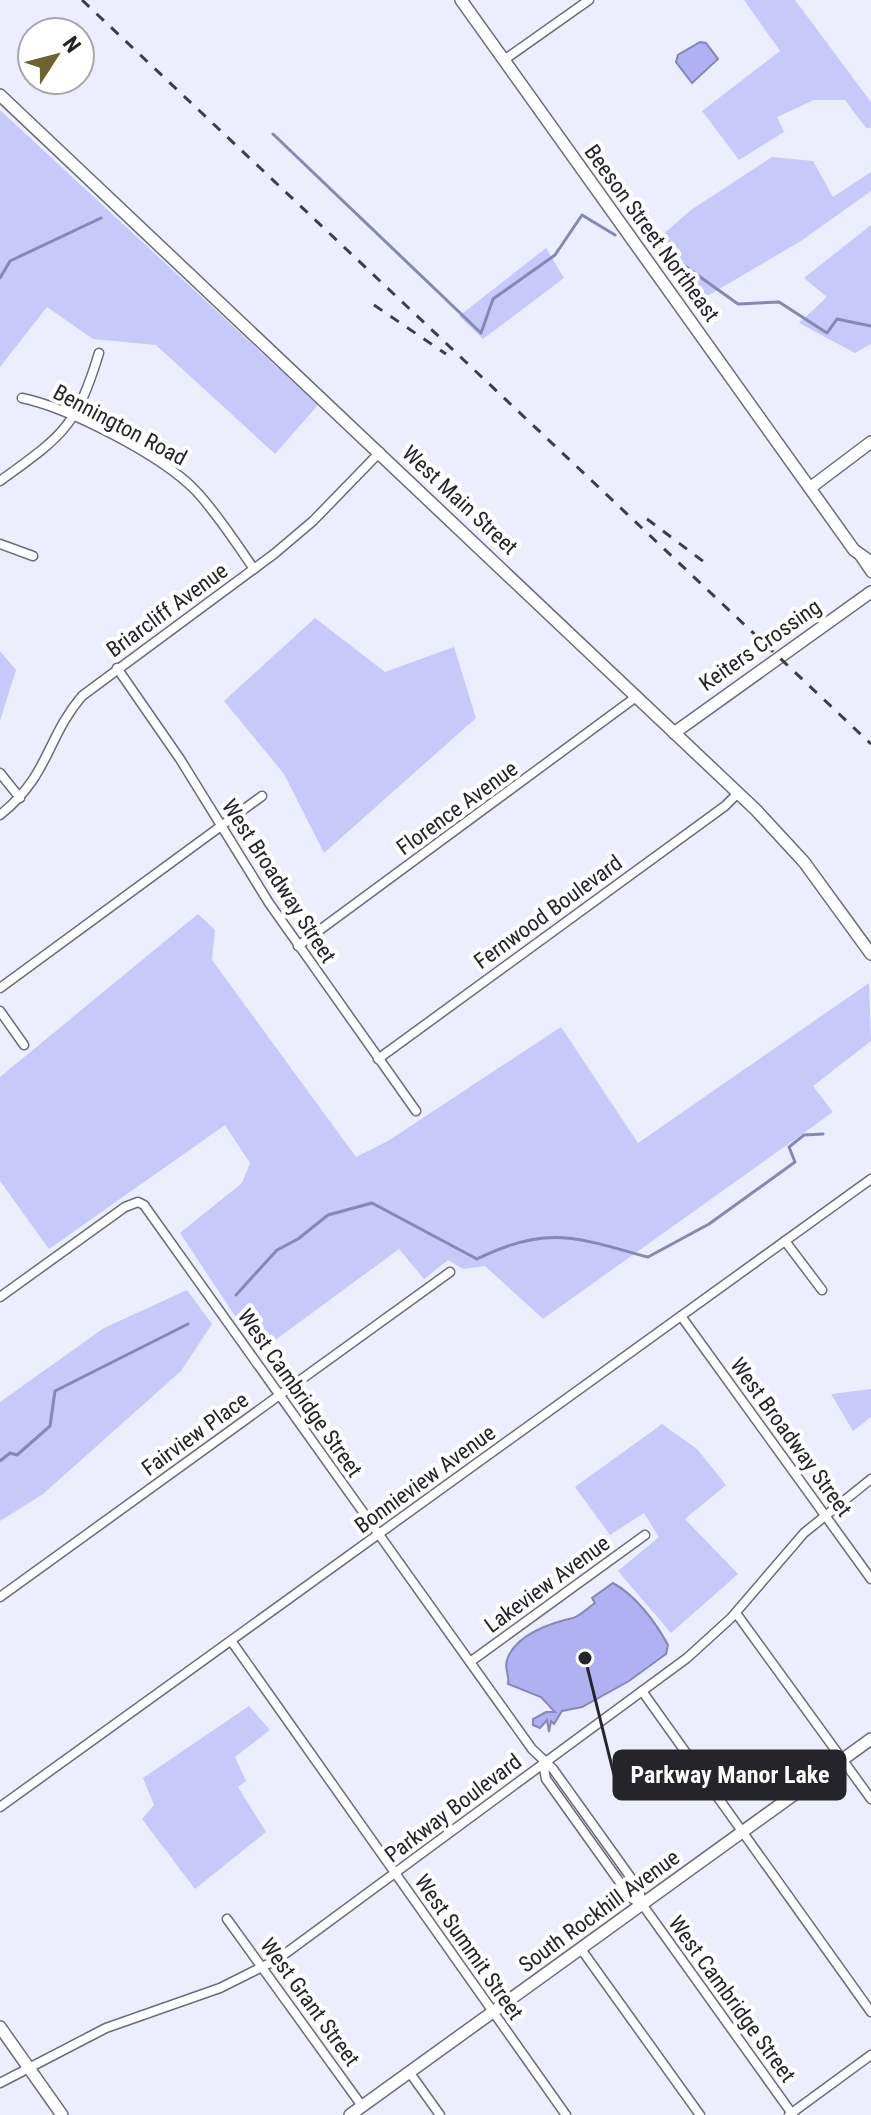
<svg xmlns="http://www.w3.org/2000/svg" width="871" height="2115" font-family="'Roboto Condensed',sans-serif">
<rect width="100%" height="100%" fill="#edeefd"/>
<g fill="#c6c9f9">
<path d="M744,0H795L871,102V128H866L845,100H814L777,117L784,132L739,160L702,111L780,51Z"/>
<path d="M0,110L318,405L275,454L156,345L93,339L47,307L0,367Z"/>
<path d="M772,157L813,161L833,197L871,172V191L801,241L702,299L690,300L652,244L691,210Z"/>
<path d="M871,225V344L855,353L799,323L827,297L804,278Z"/>
<path d="M546,248L564,278L483,339L459,316Z"/>
<path d="M315,618L385,672L454,647L476,718L324,853L284,774L224,701Z"/>
<path d="M0,651L16,670L0,721Z"/>
<path d="M198,914L215,930L212,960L356,1157L388,1141L561,1027L638,1143L869,983L871,1041L813,1086L833,1112L543,1319L485,1266L463,1269L448,1260L424,1279L399,1249L259,1352L180,1233L242,1183L250,1163L225,1125L49,1249L0,1181V1077Z"/>
<path d="M187,1290L212,1324L181,1371L43,1494L0,1521V1402L104,1328Z"/>
<path d="M871,1389V1417L853,1431L831,1394Z"/>
<path d="M662,1424L697,1449L726,1485L685,1519L738,1574L671,1633L618,1571L659,1537L644,1513L610,1535L575,1487Z"/>
<path d="M249,1706L270,1730L235,1757L246,1781L238,1787L266,1832L195,1889L142,1819L154,1805L143,1778Z"/>
</g>
<g fill="#afb1f2" stroke="#8587b6" stroke-width="2">
<path d="M700,42L706,43L718,59L692,83L676,62L678,55Z"/>
<path d="M613,1583C635,1595 655,1621 668,1645L666,1654L629,1681L582,1707L562,1711L554,1724L551,1721L549,1732L547,1720L540,1728L533,1725V1719L546,1712H555L541,1697L508,1684C510,1676 504,1669 507,1660C515,1634 554,1622 573,1618C580,1616 589,1607 595,1603L592,1598Z"/>
</g>
<g fill="none" stroke-linecap="round" stroke-linejoin="round">
<g stroke="#8587b6" stroke-width="3">
<path d="M273,134L481,333L493,299L555,255L582,215L615,235"/>
<path d="M654,251L682,264L738,304L779,302L827,333L837,319L871,326"/>
<path d="M0,278L10,261L101,218"/>
<path d="M236,1295L277,1250L298,1239L328,1215L372,1203L477,1259C548,1224 577,1238 648,1257L709,1224L795,1162L789,1147L804,1135L823,1134"/>
<path d="M0,1461L10,1453L17,1455L50,1426L55,1391L188,1324"/>
</g>
<g stroke="#6b6c7a" stroke-width="11">
<g id="street">
<path d="M504,60L589,0"/>
<path d="M22,398C69,408 161,455 195,490C217,513 235,542 254,569"/>
<path d="M0,481C62,436 76,428 99,353"/>
<path d="M0,544L33,556"/>
<path d="M860,557L871,573"/>
<path d="M117,668L180,759L269,903L416,1111"/>
<path d="M0,773L20,798"/>
<path d="M0,815C50,775 46,738 82,696L274,554L313,521L380,452"/>
<path d="M298,946L636,697"/>
<path d="M0,988L262,796"/>
<path d="M0,1011L24,1045"/>
<path d="M378,1059L725,806L738,793"/>
<path d="M785,1241L822,1290"/>
<path d="M0,1297L125,1207L138,1202L144,1205L532,1749L553,1769L639,1889L642,1904L793,2115"/>
<path d="M681,1316L871,1579"/>
<path d="M0,1597L450,1272"/>
<path d="M736,1613L871,1799"/>
<path d="M232,1642L566,2115"/>
<path d="M470,1662L645,1535"/>
<path d="M642,1691L871,2012"/>
<path d="M543,1763L546,1779L631,1898L642,1904"/>
<path d="M0,1807L871,1179"/>
<path d="M227,1919L362,2106"/>
<path d="M581,1949L700,2115"/>
<path d="M410,2073L440,2115"/>
<path d="M0,2083L106,2028L220,1988L278,1959L687,1658L731,1618L804,1533L871,1479"/>
<path d="M789,2115L871,2055"/>
</g>
</g>
<g stroke="#6b6c7a" stroke-width="14">
<g id="secondary">
<path d="M461,0L854,550L871,562"/>
<path d="M0,95L756,810L804,862L871,954"/>
<path d="M810,488L871,442"/>
<path d="M674,733L871,592"/>
<path d="M0,2027L62,2115"/>
<path d="M350,2115L871,1739"/>
</g>
</g>
<use href="#street" stroke="#fff" stroke-width="8"/>
<use href="#secondary" stroke="#fff" stroke-width="11"/>
<g stroke="#3d3d45" stroke-width="3" stroke-dasharray="10 10" stroke-linecap="butt">
<path d="M82,0L871,744"/>
<path d="M374,305L446,354"/>
<path d="M647,519L704,562"/>
</g>
</g>
<g text-anchor="middle" dominant-baseline="central" stroke-width="8" stroke-linejoin="round" paint-order="stroke">
<g font-size="22" fill="#24242a" stroke="#fff">
<text transform="translate(652 233) rotate(54)">Beeson Street Northeast</text>
<text transform="translate(120 425) rotate(28)">Bennington Road</text>
<text transform="translate(460 500) rotate(43)">West Main Street</text>
<text transform="translate(167 610) rotate(-36)">Briarcliff Avenue</text>
<text transform="translate(760 645) rotate(-35)">Keiters Crossing</text>
<text transform="translate(457 808) rotate(-36)">Florence Avenue</text>
<text transform="translate(279 881) rotate(57)">West Broadway Street</text>
<text transform="translate(548 912) rotate(-36)">Fernwood Boulevard</text>
<text transform="translate(300 1393) rotate(55)">West Cambridge Street</text>
<text transform="translate(195 1434) rotate(-36)">Fairview Place</text>
<text transform="translate(791 1437) rotate(54)">West Broadway Street</text>
<text transform="translate(425 1479) rotate(-36)">Bonnieview Avenue</text>
<text transform="translate(547 1584) rotate(-36)">Lakeview Avenue</text>
<text transform="translate(453 1808) rotate(-37)">Parkway Boulevard</text>
<text transform="translate(599 1911) rotate(-36)">South Rockhill Avenue</text>
<text transform="translate(469 1947) rotate(55)">West Summit Street</text>
<text transform="translate(732 1999) rotate(54)">West Cambridge Street</text>
<text transform="translate(310 2002) rotate(54)">West Grant Street</text>
</g>
</g>
<path fill="none" stroke="#24242a" stroke-width="3" d="M585 1658L614 1775"/>
<circle fill="#24242a" stroke="#fff" stroke-width="3" cx="585" cy="1658" r="8"/>
<rect fill="#24242a" stroke="#24242a" stroke-width="3" x="614" y="1751" width="231" height="48" rx="8"/>
<g font-size="24" text-anchor="middle" font-weight="bold" fill="#fff">
<text x="730" y="1783">Parkway Manor Lake</text>
</g>
<g transform="translate(56 56) rotate(54)"><circle r="38" fill="#ffffff" stroke="#a7a7aa" stroke-width="2"/>
<path d="M0-6L14 30L0 20L-14 30Z" fill="#6c6430"/>
<text y="-12" font-size="22" font-weight="bold" text-anchor="middle" fill="#24242a">N</text>
</g>
</svg>
